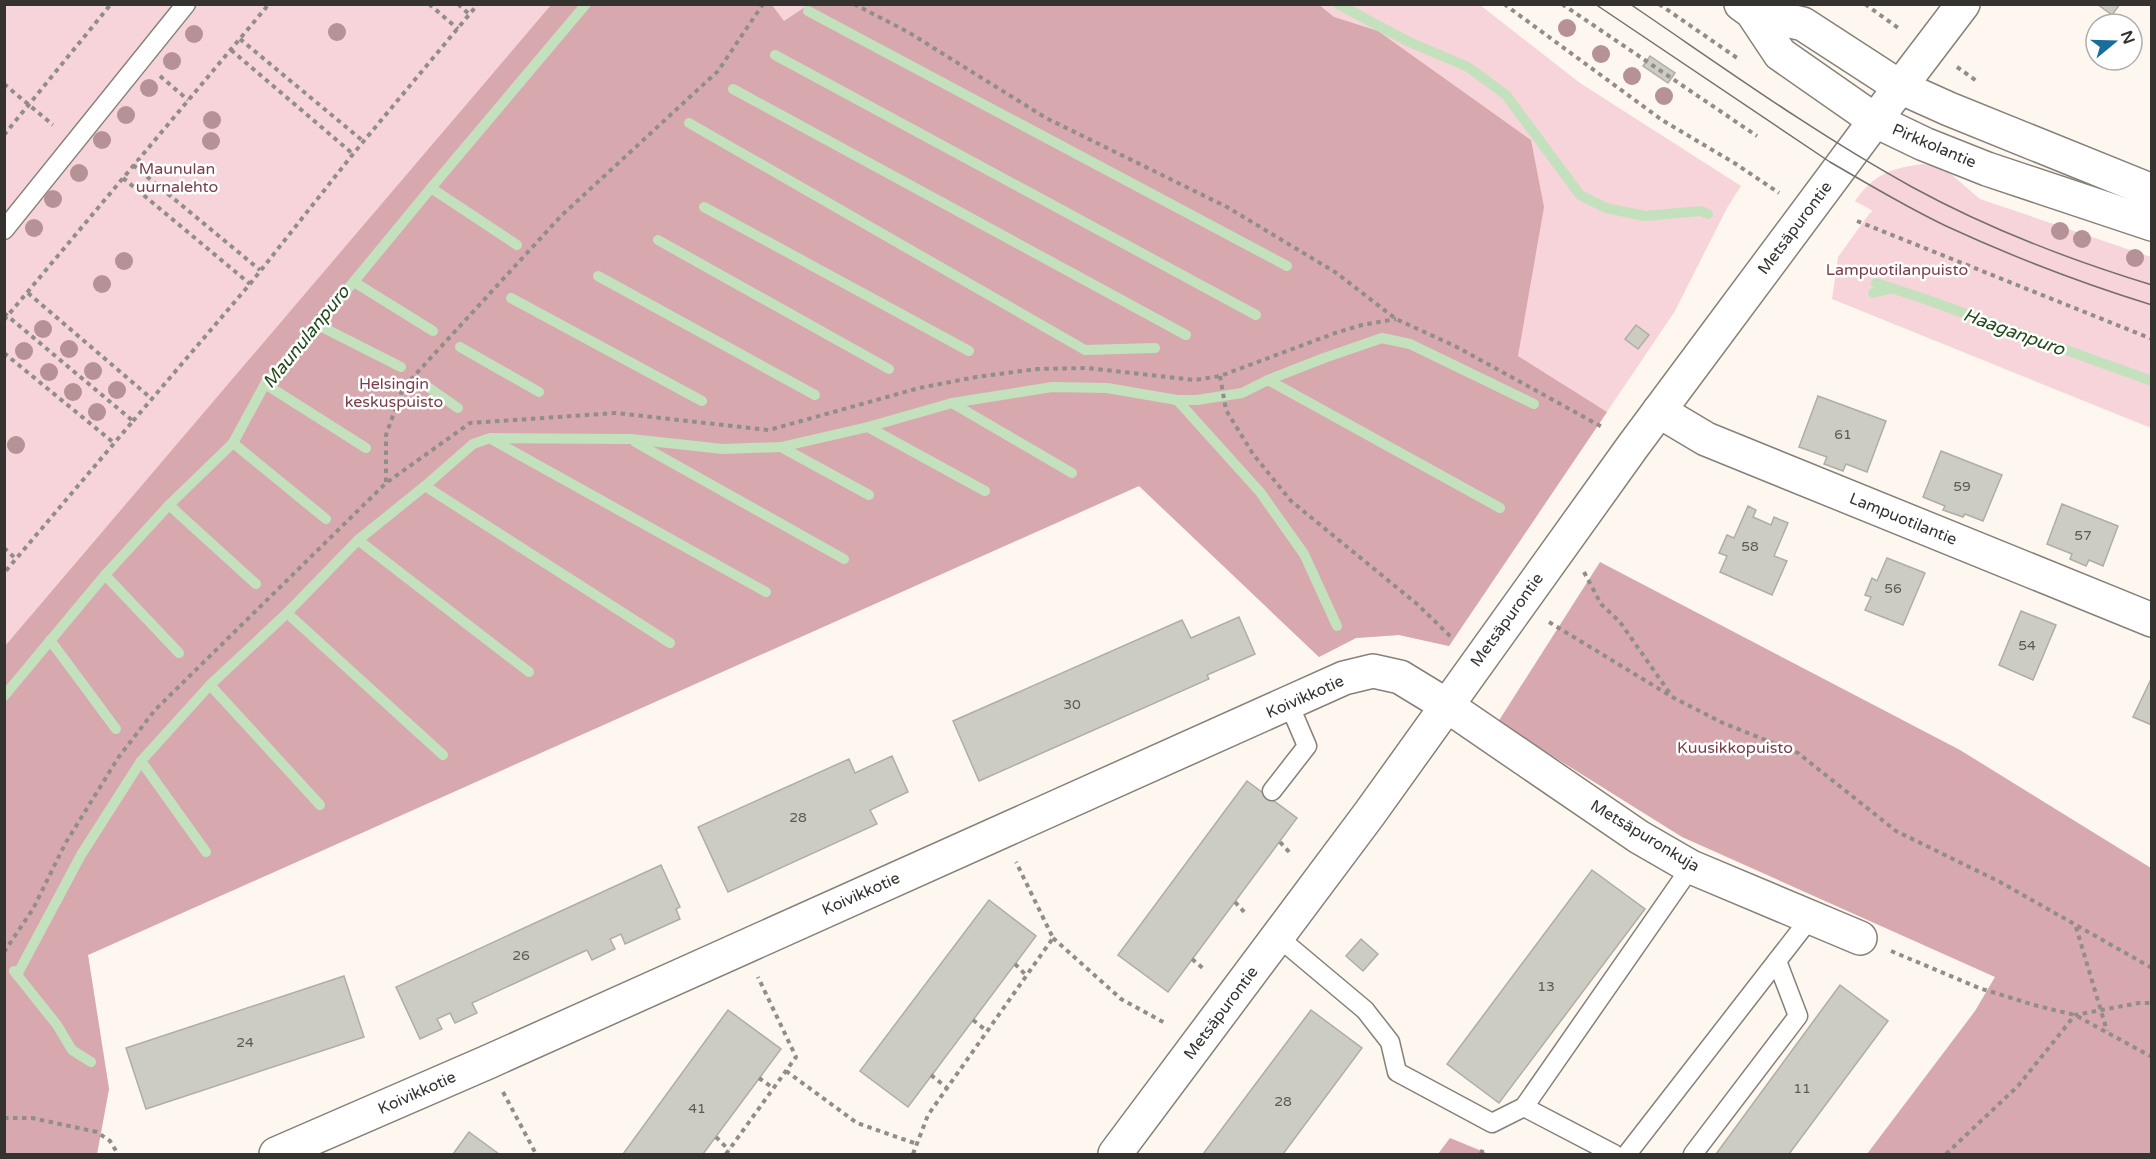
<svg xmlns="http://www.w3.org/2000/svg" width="2156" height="1159" font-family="'Varela Round',sans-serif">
<rect width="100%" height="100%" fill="#fef7ef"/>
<g fill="#f7d4d9">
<path d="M5,5H1480L1580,83L1741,186L1727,208L1675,311L1449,646L1399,635L1356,638L1319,657L1139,486L88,955L109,1089L97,1154H5Z"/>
<path d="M1923,164L1945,169L1980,199L2151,257V428L1832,299L1838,257L1869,214L1873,211L1855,201C1874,174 1891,168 1923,164Z"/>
</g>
<g fill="#d8a8af">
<path d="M808,5L1318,4L1334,17L1378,31L1531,140L1544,207L1518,356L1607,412L1449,646L1399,635L1356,638L1319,657L1139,486L88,955L109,1089L97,1154H5V646L551,5H772L784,21Z"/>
<path d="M1600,562L1960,750L2151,868V1154H1867L1975,1011L1995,977L1682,837L1498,722Z"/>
<path d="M1450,1138L1489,1154H1438Z"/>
</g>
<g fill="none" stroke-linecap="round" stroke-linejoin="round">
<g stroke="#c4e1bd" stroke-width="10">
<path d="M1338,4L1407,41L1468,67L1506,95L1580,195L1606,208L1645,216L1701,211L1708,214"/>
<path d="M808,11L1287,266"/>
<path d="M775,55L1256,315"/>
<path d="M733,89L1186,335"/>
<path d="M689,123L1085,350L1155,348"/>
<path d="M431,188L517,245"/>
<path d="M704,207L969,351"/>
<path d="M658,240L889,369"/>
<path d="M598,276L815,395"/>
<path d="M354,282L433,331"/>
<path d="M1876,283L1922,298L2152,381"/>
<path d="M1873,293L1890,289"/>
<path d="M511,298L702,401"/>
<path d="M318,325L401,367"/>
<path d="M460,347L539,392"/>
<path d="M1268,380L1500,508"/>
<path d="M422,383L458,408"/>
<path d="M265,384L366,448"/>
<path d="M1177,400L1260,492L1304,554L1337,626"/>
<path d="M952,403L1072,473"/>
<path d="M868,427L985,491"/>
<path d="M491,439L766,592"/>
<path d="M635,442L844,559"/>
<path d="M233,443L326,519"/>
<path d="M781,447L869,495"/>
<path d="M425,486L670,643"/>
<path d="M169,505L256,584"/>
<path d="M358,540L529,672"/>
<path d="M105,575L179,653"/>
<path d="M287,613L443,755"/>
<path d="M50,640L116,729"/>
<path d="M210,685L320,805"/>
<path d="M4,696L105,575L169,505L233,443L265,384L318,325L431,188L586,4"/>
<path d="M141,761L206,852"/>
<path d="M14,971L57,1025L72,1050L91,1062"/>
<path d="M17,975L81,855L141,761L210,685L287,613L358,540L425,486L473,444L490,438L631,439L723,449L781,447L868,427L952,403L1052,387L1107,388L1177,400H1197L1242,393L1268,380L1324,358L1382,338L1410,344L1534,404"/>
</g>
</g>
<g fill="#ccccc3" stroke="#adaea4" stroke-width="1.5">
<path d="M2097,4H2120L2112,15Z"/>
<path d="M1650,56L1675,73L1668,83L1643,66Z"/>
<path d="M1636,325L1649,335L1638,349L1625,339Z"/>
<path d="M1818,396L1886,421L1867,472L1846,464L1843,471L1824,464L1827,457L1799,447Z"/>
<path d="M1941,451L2002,475L1983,521L1965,514L1963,517L1943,510L1945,506L1923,497Z"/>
<path d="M2062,504L2118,526L2103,566L2089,560L2086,566L2070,559L2072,554L2047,544Z"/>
<path d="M1748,506L1756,510L1753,517L1771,525L1774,517L1788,523L1774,556L1787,561L1772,595L1720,572L1727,556L1719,553L1727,535L1734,538Z"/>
<path d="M1887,558L1925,573L1903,625L1865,610L1871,597L1865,595L1872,578L1877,581Z"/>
<path d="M2021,611L2056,625L2033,680L1999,665Z"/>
<path d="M1239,617L1255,654L1207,675L1209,679L979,781L953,721L1182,620L1191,638Z"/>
<path d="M2152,677V725L2133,717Z"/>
<path d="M892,756L908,792L870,810L877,824L728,892L698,827L849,759L855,773Z"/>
<path d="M1247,781L1297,818L1168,992L1118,955Z"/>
<path d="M661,865L680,907L676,909L680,919L625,944L621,934L610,939L615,949L592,960L587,950L472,1003L477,1013L455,1023L450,1013L437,1019L442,1029L420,1039L396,987Z"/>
<path d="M1592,870L1645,909L1499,1103L1447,1064Z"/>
<path d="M989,900L1036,936L908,1107L860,1071Z"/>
<path d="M1361,939L1378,954L1363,971L1346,956Z"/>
<path d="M344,976L364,1037L146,1109L126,1048Z"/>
<path d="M1840,985L1888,1021L1789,1154H1716Z"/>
<path d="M728,1010L781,1049L703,1154H623Z"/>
<path d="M1311,1010L1362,1048L1283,1154H1203Z"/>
<path d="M469,1132L499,1154H453Z"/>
</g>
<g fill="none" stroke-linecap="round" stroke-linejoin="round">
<g stroke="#868079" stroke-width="21">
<g id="lane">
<path d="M4,230L186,4"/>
<path d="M1272,791L1307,746L1289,704"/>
<path d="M1278,937L1365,1010L1390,1042L1397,1072L1492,1123L1524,1107L1691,867"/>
<path d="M1524,1107L1614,1154"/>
<path d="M1627,1154L1811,917"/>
<path d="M1693,1154L1798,1016L1777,961"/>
</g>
</g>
<g stroke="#868079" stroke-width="36">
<g id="street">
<path d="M1900,87L1963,4"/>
<path d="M1659,411L1706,439L2152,620"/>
<path d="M276,1154L488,1062L1344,678L1373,671L1400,677L1446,705L1639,837L1691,867L1860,938"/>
</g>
</g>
<g stroke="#868079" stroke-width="36">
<g id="secondary">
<path d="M1741,4L1752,12L1780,54L1876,121L1924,144L1987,169L2152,224"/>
<path d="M1752,12L1803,24L1900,87L1949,109L2152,191"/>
<path d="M1115,1154L1370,813L1633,446L1900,87"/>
</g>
</g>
<g stroke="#918d88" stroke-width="4" stroke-dasharray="4.5 4.5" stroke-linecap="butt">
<path d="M429,4L458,29"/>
<path d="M458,4L470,15"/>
<path d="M854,4L908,32L1046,118L1227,207L1335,272L1396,319L1455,346L1604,428"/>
<path d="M1504,4L1662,120L1736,164L1779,193"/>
<path d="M1562,4L1757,136"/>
<path d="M1659,4L1740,60"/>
<path d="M1865,4L1901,30"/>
<path d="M240,39L363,141"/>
<path d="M231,50L353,154"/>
<path d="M1957,67L1978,82"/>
<path d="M160,76L188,100"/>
<path d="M4,84L53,125"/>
<path d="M4,135L111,4"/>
<path d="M133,165L260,270"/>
<path d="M123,178L250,284"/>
<path d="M1857,221L2152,339"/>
<path d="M28,293L152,399"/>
<path d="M4,313L133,421L4,573"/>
<path d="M4,320L269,4"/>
<path d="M4,353L114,443"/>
<path d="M1220,376L1226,410L1253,454L1291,501L1417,604L1453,639"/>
<path d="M133,421L250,284L353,154L478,4"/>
<path d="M386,482V435L403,388L561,216L718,71L763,4"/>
<path d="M4,548L16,559"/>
<path d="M1584,572L1601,604L1620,622L1671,695"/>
<path d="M1549,622L1674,698L1723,723L1798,753L1896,831L2000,882L2152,968"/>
<path d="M1280,842L1290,853"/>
<path d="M1235,902L1246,914"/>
<path d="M2076,927L2107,1031"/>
<path d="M1053,938L1121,999L1165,1023"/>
<path d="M1891,951L1979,988L2034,1005L2075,1015L2152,1057"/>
<path d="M4,952L33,909L65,844L118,758L155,710L386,483L470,423L616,413L769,430L919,388L976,377L1037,369L1087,368L1195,380L1220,376L1338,332L1362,325L1396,319"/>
<path d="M1192,959L1205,970"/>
<path d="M1015,964L1027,976"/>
<path d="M973,1020L987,1031"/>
<path d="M786,1071L857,1123L917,1144"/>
<path d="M931,1075L947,1088"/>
<path d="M759,1078L773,1088"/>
<path d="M503,1092L536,1154"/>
<path d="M4,1118H32L97,1132L110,1141L118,1154"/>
<path d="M716,1137L729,1150"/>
<path d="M726,1154L796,1057L758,977"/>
<path d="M913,1154L928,1115L1053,938L1016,862"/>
<path d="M1481,1154L1484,1146"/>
<path d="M1946,1154L2018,1086L2075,1015L2139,1003H2152"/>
</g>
<use href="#lane" stroke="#fff" stroke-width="18"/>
<use href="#street" stroke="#fff" stroke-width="33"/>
<use href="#secondary" stroke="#fff" stroke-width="33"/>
<g stroke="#736f6b" stroke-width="1.5">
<path d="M1595,4L1830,162C1868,184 1906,207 1946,226C2013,257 2081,283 2152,305"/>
<path d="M1630,4C1723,67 1814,133 1912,187C1987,228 2070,260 2152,285"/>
</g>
</g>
<g fill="#b69195">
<circle cx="1567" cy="28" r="9"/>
<circle cx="337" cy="32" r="9"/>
<circle cx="194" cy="34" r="9"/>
<circle cx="1601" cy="54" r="9"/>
<circle cx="172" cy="61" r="9"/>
<circle cx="1632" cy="76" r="9"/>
<circle cx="149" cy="88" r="9"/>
<circle cx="1664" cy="96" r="9"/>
<circle cx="126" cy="115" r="9"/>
<circle cx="212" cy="120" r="9"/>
<circle cx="102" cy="140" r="9"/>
<circle cx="211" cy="141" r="9"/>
<circle cx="79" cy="173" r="9"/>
<circle cx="53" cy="199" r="9"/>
<circle cx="34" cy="228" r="9"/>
<circle cx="2060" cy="231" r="9"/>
<circle cx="2082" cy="239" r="9"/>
<circle cx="2135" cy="258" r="9"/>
<circle cx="124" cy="261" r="9"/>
<circle cx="102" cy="284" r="9"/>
<circle cx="43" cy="329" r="9"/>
<circle cx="69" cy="349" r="9"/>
<circle cx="24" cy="351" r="9"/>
<circle cx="93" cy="371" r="9"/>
<circle cx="49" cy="372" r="9"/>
<circle cx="117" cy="390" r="9"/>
<circle cx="73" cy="392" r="9"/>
<circle cx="97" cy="412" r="9"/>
<circle cx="16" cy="445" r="9"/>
</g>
<g text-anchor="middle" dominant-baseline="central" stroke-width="5" stroke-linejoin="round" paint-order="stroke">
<g font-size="14" fill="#5b5955">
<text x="1843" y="434">61</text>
<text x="1962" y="486">59</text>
<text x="2083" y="535">57</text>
<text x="1750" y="546">58</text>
<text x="1893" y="588">56</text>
<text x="2027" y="645">54</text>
<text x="1072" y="704">30</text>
<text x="798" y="817">28</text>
<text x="521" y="955">26</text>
<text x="1546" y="986">13</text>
<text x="245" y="1042">24</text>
<text x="1802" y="1088">11</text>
<text x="1283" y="1101">28</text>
<text x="697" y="1108">41</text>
</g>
<g font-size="16" fill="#353330" stroke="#fff">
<text transform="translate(1934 146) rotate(23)">Pirkkolantie</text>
<text transform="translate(1795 228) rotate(-53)">Metsäpurontie</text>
<text transform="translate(1903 519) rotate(22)">Lampuotilantie</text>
<text transform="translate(1507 620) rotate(-54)">Metsäpurontie</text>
<text transform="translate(1305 697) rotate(-24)">Koivikkotie</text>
<text transform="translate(1645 836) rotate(31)">Metsäpuronkuja</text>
<text transform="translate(861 894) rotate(-24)">Koivikkotie</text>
<text transform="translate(1221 1013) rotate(-53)">Metsäpurontie</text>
<text transform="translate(417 1093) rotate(-24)">Koivikkotie</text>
</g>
<g font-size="16" fill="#7b3d4b" stroke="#fff">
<text x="177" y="169">Maunulan<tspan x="177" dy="18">uurnalehto</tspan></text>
<text x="1897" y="270">Lampuotilanpuisto</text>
<text x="394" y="384">Helsingin<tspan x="394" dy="18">keskuspuisto</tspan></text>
<text x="1735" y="748">Kuusikkopuisto</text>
</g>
<g font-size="18" font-style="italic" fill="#22491a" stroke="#fff">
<text transform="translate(2014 332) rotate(20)">Haaganpuro</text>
<text transform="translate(306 337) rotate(-51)">Maunulanpuro</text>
</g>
</g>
<rect width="2156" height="1159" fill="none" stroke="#353330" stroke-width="12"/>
<g transform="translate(2114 42) rotate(71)"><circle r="28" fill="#ffffff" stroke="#aeadac" stroke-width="1.5"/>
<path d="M0-4.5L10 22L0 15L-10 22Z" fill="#176e9e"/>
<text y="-9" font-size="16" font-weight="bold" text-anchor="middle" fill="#353330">N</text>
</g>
</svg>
